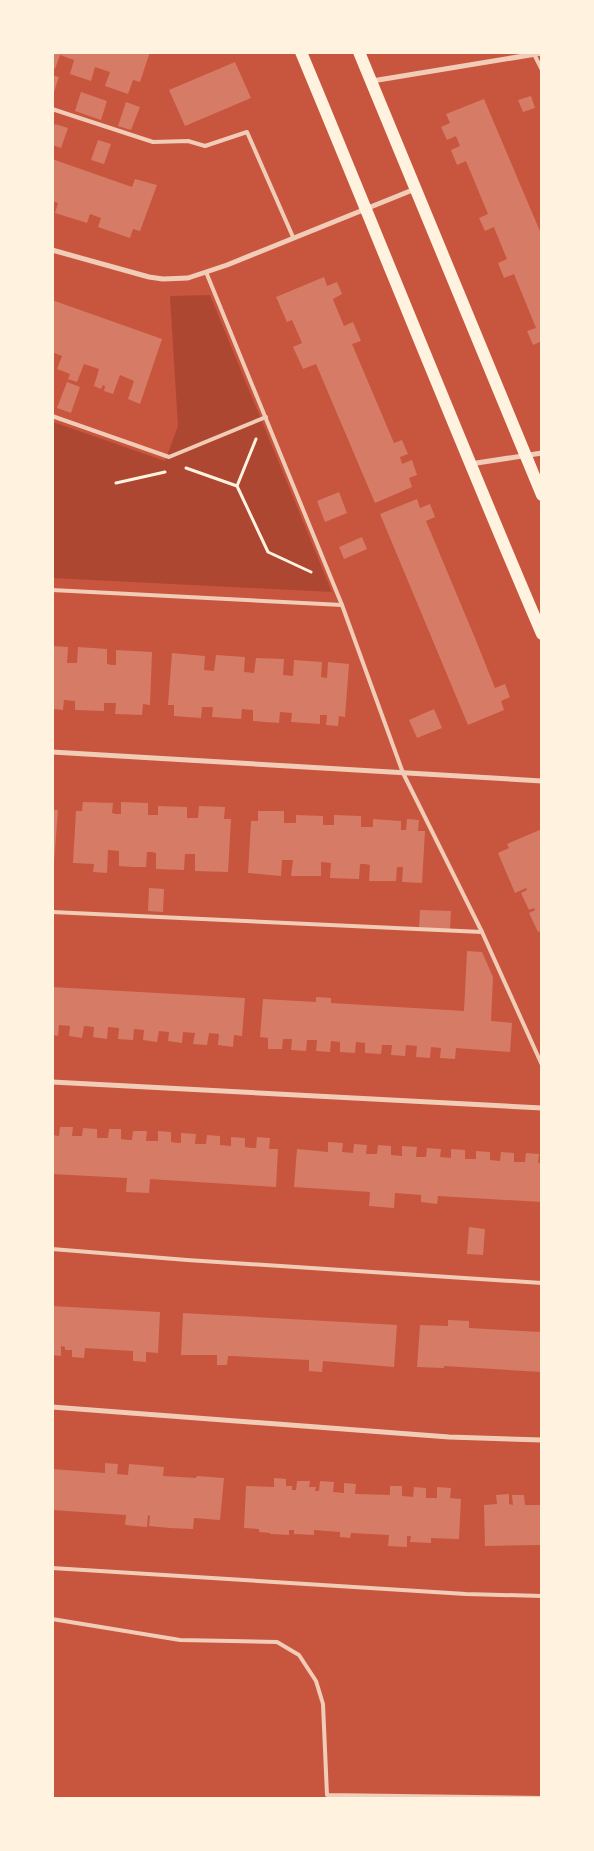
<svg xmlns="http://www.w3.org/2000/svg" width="594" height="1851" font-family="'Titillium Web',sans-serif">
<rect width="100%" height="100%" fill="#c8553d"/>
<path fill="#ae4732" d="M210,295L332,592L53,578V422L165,461L178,426L170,296Z"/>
<g fill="#d67c66">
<path d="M52,52H150L140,82L133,80L128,94L105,86L110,72L95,67L91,81L70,74L74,60L60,55L55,69L52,68Z"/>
<path d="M235,62L251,98L185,126L169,90Z"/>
<path d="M52,75L59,77L53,95H52Z"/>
<path d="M81,92L107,101L101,120L75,111Z"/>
<path d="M531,96L535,108L523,112L518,100Z"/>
<path d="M484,99L542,236V341L533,345L527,331L536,328L514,274L504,278L498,263L507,259L495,230L494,227L485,231L479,218L488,214L466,161L457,165L451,150L460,146L456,136L447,140L441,127L450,123L446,114Z"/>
<path d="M126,102L140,107L131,130L118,126Z"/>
<path d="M55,124L68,128L61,148L52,145V132Z"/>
<path d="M98,140L111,144L104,164L91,160Z"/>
<path d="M52,159L132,187L135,179L157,185L140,231L133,229L130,238L98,227L101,218L90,214L87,223L55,213L58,203L52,201Z"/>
<path d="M324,277L327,286L337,282L342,294L333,299L334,302L344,326L353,322L361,341L352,344L394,443L402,440L408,454L400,457L402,464L412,460L417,475L409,478L412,487L375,503L316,364L303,369L293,347L302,343L292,320L287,322L276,297Z"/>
<path d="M52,300L162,339L140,404L128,399L134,381L120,375L113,394L104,391L105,386L103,385L101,389L94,386L99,369L84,364L77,382L68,379L70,374L57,369L62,356L52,352Z"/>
<path d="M67,382L80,387L71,413L57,408Z"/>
<path d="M339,492L347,513L325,522L317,501Z"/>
<path d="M417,499L420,508L430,504L435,517L426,521L475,638L495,688L505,684L510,697L501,701L504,710L468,725L380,514Z"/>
<path d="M362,537L367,549L344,559L339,547Z"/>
<path d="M52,646L68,647L67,663H77L78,647L107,649V664L112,665H116V650L152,652L150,705L143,704L142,715L115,714L116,703H104V711L75,710V701L64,700L63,710L52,709Z"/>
<path d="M172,653L205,656L204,670L214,671L216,655L245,657L244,672L254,673L256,658L284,659L283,675L293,676L294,660L322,662L321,677L327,678L328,662L349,664L345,717L339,716L338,726L326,725L327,715H320V724L291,722L292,713L280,712L279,723L265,722L253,721V710L242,709L241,719L212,717L213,707H202L201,718L174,716V705H168Z"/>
<path d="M434,709L442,728L417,738L409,720Z"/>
<path d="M83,802L113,803L112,813L116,814H121V802L148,803V815H158V806L187,807V818H198L199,806L225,807L224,819H231L228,872L195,871V854H185L184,870L156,869V853L152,852H147L146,867H133L119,866V851L108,850L107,873L93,872L94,864L73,863L76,811H82Z"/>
<path d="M52,810H58L54,863H52Z"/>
<path d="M258,811H284V823H296V815L323,816V825H334V815L361,816V827H373V819L401,821V830H406L407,819L419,820L418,831H425L422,883L402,882L403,867H397L396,881H369L370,865L365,864H360L359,879L330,878L331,863L321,862V876H291L293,860H282L281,876L248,873L251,821H258Z"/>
<path d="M542,829V931L538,932L529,913L535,910L534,908L529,910L521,893L527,890L526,888L515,893L498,853L509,848L507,844Z"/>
<path d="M149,888L164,889L163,912L148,911Z"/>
<path d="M420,910L451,911L450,929L419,928Z"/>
<path d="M467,951L482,952L493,977L491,1021L512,1023L510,1052L456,1048L455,1059L440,1058L441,1048L431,1047L430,1058L416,1057L417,1046L406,1045L405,1056L391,1055L392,1045H382L381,1054L365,1053V1043L356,1042L355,1053L340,1052V1042L331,1041L330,1052L316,1051L317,1040H307L306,1051L291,1050L292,1039H283L282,1049H268V1038L260,1037L263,999L316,1002V997L331,998V1003L464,1011Z"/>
<path d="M52,987L245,998L242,1036L234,1035L233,1047L218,1045L219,1034L209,1033L207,1045L193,1044L195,1033L183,1032L182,1043L168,1041L169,1032L159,1031L157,1042L143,1040L144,1030L134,1029L133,1040L118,1039L119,1028L108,1027L107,1039L93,1037L94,1027L84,1026L82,1038L69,1036L70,1026L59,1025L58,1036L52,1035Z"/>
<path d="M60,1127H73L72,1136H82L83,1128L97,1129V1138H108L109,1129H121V1139L129,1140H132L133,1131H147L146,1141H158V1131L171,1132V1142L178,1143H181V1133L196,1134L195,1144H206L207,1135L220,1136V1145L231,1146V1137L245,1138V1147L251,1148H256L257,1137L270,1138L269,1149H278L276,1187L150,1179L149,1193L126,1192L127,1178L52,1174V1135L59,1136Z"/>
<path d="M328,1142L343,1143L342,1152L353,1153L354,1144L367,1145L366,1154H377L378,1145L391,1146V1155L402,1156V1146L417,1147L416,1157H426L427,1148L441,1149L440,1157L451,1158V1149L465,1150V1159H476V1151L490,1152V1160L500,1161L501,1152L514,1153V1162H525L526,1153L539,1154L538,1163H542V1202L438,1196L437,1204L421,1202V1195L395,1193L394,1208L369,1206L370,1192L294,1187L297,1149L328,1152Z"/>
<path d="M469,1227L485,1229L483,1255L467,1254Z"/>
<path d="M52,1306L160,1312L158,1353L146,1352V1362L133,1361V1351L85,1348L84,1358L72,1357V1350H65V1347L61,1346V1356L52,1355Z"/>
<path d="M183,1313L397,1325L394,1367L323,1361L322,1372L309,1371V1360L232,1356H228L227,1365H217V1355H181Z"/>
<path d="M448,1320L469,1321V1328L542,1332V1372L444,1366V1368L417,1367L420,1325L448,1326Z"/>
<path d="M105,1463L118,1464L117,1474L128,1475L129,1464L164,1467L163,1476L196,1478L197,1476L224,1478L220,1520L194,1518L193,1529L170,1528L149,1526L150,1516L148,1515L147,1527L125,1525L126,1515L52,1510V1469L105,1473Z"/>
<path d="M274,1478L286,1479V1486H292V1490H296L297,1481H310L309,1487H316L315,1491H319L320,1481L334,1482L333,1492L344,1493V1483L356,1484L355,1494L390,1495V1486H402V1496L413,1497L414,1487L426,1488V1498H437V1487L451,1488L450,1498L461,1499L459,1539L431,1538V1543L410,1542L411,1536H407V1547L388,1546L389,1535L351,1533L350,1538L340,1537V1532L314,1530V1535L294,1534V1530H289V1535L270,1534V1533L259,1532V1529L244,1528L246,1486L274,1487Z"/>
<path d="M509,1494V1504L513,1505L512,1495H524L525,1505H542V1545L485,1546L484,1505L497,1504L496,1495Z"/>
</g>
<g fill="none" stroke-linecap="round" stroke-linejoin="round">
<g stroke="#fff3e0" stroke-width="3">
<path d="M256,439L237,486L268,552L311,572"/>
<path d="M186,468L237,486"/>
<path d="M116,483L165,472"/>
</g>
<g stroke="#f1ccb7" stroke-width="4">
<path d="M534,54L542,70"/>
<path d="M52,109L153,142L188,141L205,146L247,132L293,237"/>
<path d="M206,272L342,605L403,773L482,932L542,1065"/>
<path d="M52,416L169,457L266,417"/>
<path d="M52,590L342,605"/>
<path d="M52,912L482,932"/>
<path d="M52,1249L187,1260L542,1283"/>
<path d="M52,1568L466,1594L542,1596"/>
<path d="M52,1619L180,1640L277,1642L299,1655L316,1681L323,1704L327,1795L542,1798"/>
</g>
<g stroke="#f1ccb7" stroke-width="5">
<path d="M372,81L542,53"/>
<path d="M52,250L149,277L163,279L188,278L227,265L415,189"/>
<path d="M470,464L542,453"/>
<path d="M52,752L542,781"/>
<path d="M52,1082L542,1108"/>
<path d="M52,1407L449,1437L542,1440"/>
</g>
<g stroke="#fff3e0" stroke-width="12">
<path d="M301,52C382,246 459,441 542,634"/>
<path d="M359,52L542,495"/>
</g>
</g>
<rect width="594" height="1851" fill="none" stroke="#fff3e0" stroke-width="108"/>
</svg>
